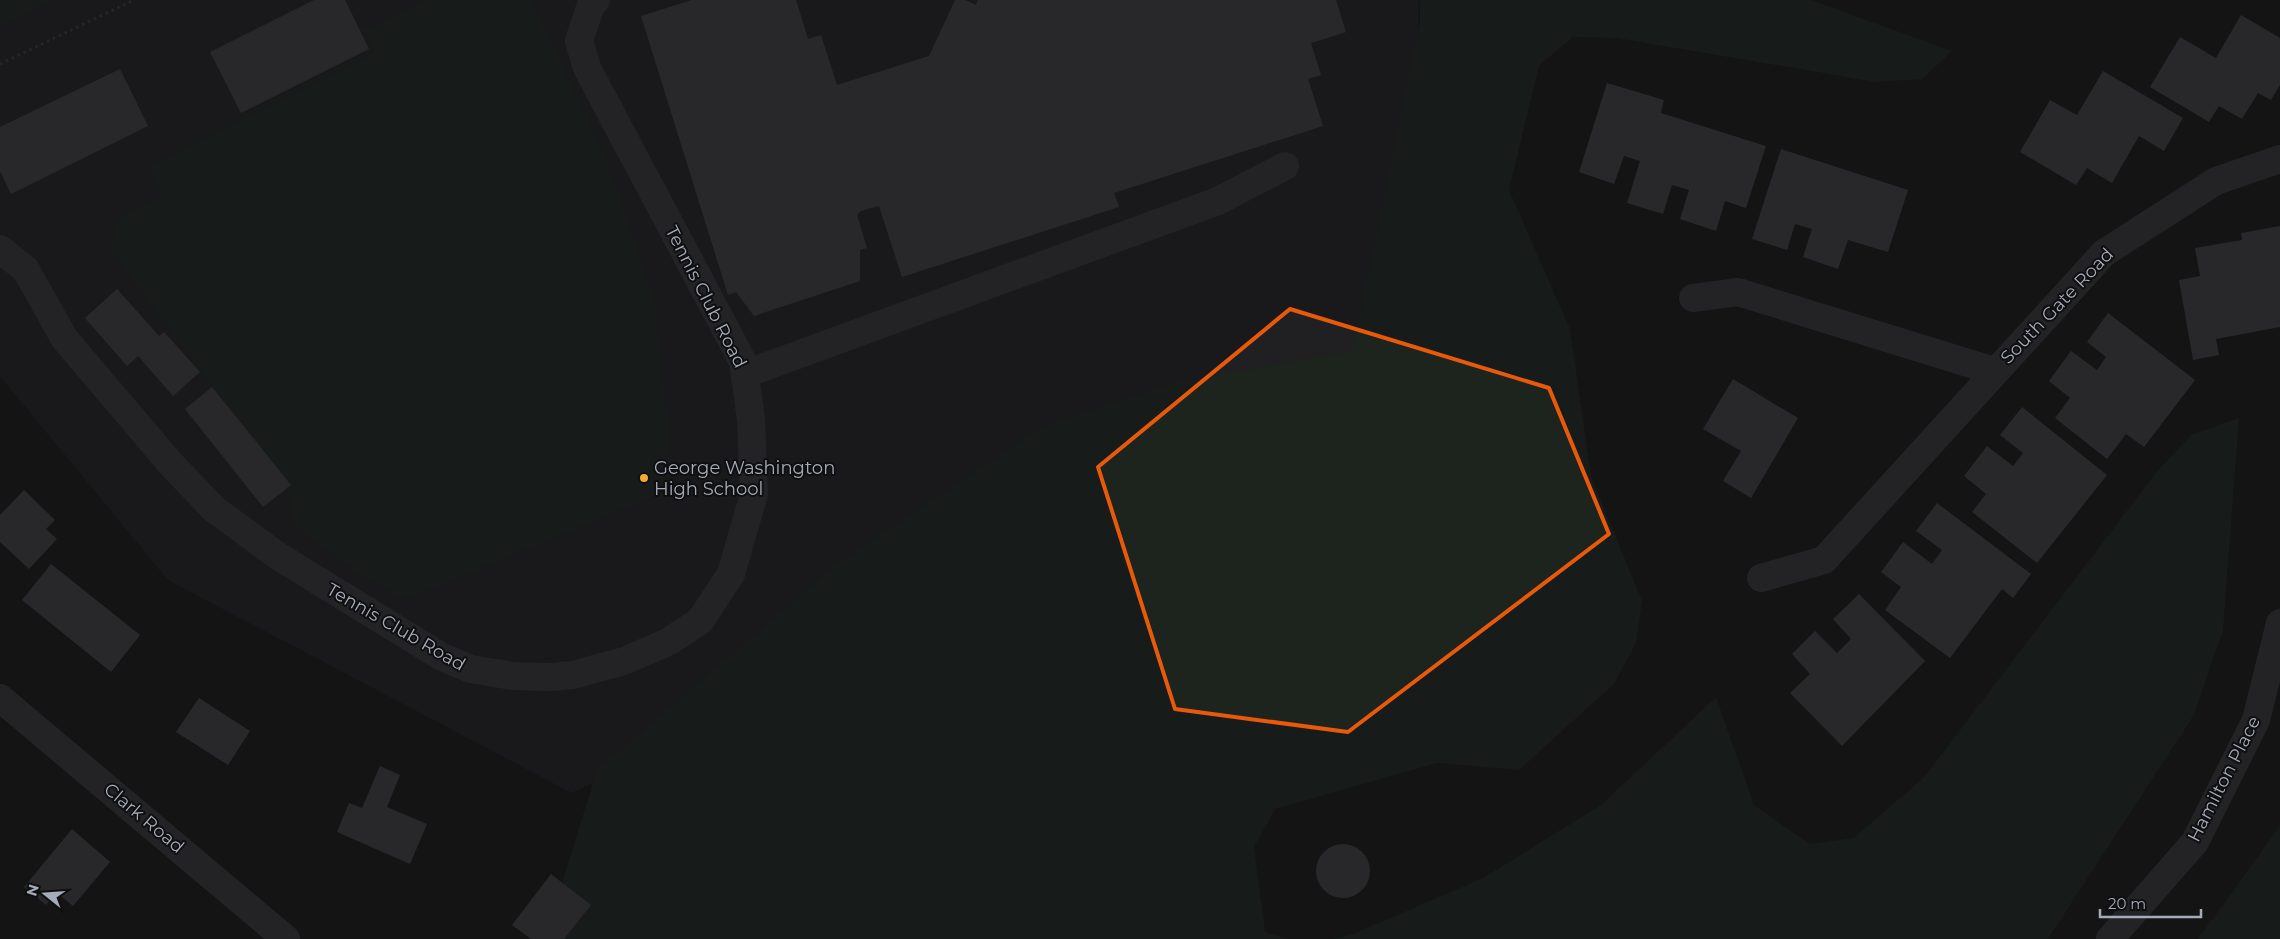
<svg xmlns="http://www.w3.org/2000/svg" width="2280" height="939" font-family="Montserrat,sans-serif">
<rect width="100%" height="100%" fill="#141416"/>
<path fill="#202023" d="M0,0H1419L1408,376L572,793L168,580L0,376Z"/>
<g fill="#1c241d">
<path d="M0,0H55L0,26Z"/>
<path d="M428,0H530L601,146L654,296L672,464L656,491L638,503L405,600L359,574L293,524L287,485L111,251L119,216L162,197L149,167L374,52L364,30Z"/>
<path d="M1420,0H1811L1952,51L1922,79L1876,82L1617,38L1573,37L1539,66L1509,190L1570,329L1591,476L1642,601L1636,643L1614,684L1519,770L1437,763L1275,809L1254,847L1265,932L1288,939H558V896L597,770L843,559L1044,425L1172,383L1352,351L1420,22Z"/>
<path d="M2239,418L2223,630L2194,715L2048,939H1333L1353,934L1483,878L1601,805L1716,697L1754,805L1810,844L1854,838L1925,776L2158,470L2191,435Z"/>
<path d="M2280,826V939H2198Z"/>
</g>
<g fill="#404146">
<path d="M314,0H345L369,49L241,113L210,52Z"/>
<path d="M692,0H796L808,39L821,35L837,85L929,56L955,0H965L976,5L978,0H1336L1346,32L1311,43L1321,75L1308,79L1323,126L1114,193L1119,207L902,277L879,206L861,211L857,215L867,248L860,250V281L754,316L736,292L728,295L641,16Z"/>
<path d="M2241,15L2280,38V85L2271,100L2258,93L2242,119L2219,106L2209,122L2150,87L2180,37L2216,58Z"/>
<path d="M120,69L148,126L11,194L0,171V127Z"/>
<path d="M2103,71L2183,118L2164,151L2139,136L2112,183L2087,168L2076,185L2020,152L2050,100L2077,115Z"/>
<path d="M1607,83L1664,100L1661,113L1766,146L1746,208L1725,201L1716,231L1680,219L1689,190L1672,185L1663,214L1627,203L1640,161L1624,156L1614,184L1579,172Z"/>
<path d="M1781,149L1908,190L1888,252L1848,240L1838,269L1803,257L1812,229L1795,224L1787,250L1752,239Z"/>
<path d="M2280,226V327L2216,339L2219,355L2193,360L2179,280L2200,276L2195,248L2242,240L2241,233Z"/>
<path d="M117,289L159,336L164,332L200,372L173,396L138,356L127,366L85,318Z"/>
<path d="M2108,313L2195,380L2144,447L2126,434L2107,459L2055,418L2070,398L2049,381L2071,351L2097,370L2106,357L2087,342Z"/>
<path d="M1733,379L1798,418L1751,498L1723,481L1741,451L1703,429Z"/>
<path d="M212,387L291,485L263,507L185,409Z"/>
<path d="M2022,407L2107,475L2037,563L1972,512L1986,494L1964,476L1987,446L2013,466L2023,453L2000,435Z"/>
<path d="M24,490L55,520L46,529L57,539L29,569L0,542V515Z"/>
<path d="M1937,503L2031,574L2013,598L2002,589L1950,658L1885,610L1901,587L1881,572L1903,542L1932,564L1942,550L1916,531Z"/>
<path d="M51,564L140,635L111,672L22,600Z"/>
<path d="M1859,594L1925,661L1842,746L1790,693L1810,674L1792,654L1815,631L1837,653L1851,639L1833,619Z"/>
<path d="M199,698L250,731L228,765L176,732Z"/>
<path d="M380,766L400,775L387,807L427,824L410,864L337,832L349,803L362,808Z"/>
<path d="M72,829L110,862L73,906L56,892L46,905L24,887Z"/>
<circle cx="1343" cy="871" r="27"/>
<path d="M551,874L591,905L564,939H531L512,925Z"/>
</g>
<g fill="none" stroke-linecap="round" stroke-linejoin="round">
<path stroke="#3b3d42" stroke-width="3" stroke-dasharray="2.5 4" stroke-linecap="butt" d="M0,64L134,0"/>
<g stroke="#35363b" stroke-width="28">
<path d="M0,249L26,270L64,338L170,463L214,509L278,556L442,657L471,669L513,676L549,677L573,675L624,661L668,642L700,621L731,574L754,494L751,419L743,362L587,68L579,41L591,5L596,0"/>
<path d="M1693,298L1738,292L1994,371"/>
<path d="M745,374L1218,201L1285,166"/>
<path d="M1761,578L1824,560L2104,253L2216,181L2280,159"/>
<path d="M0,698L286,939"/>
<path d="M2110,939L2195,842L2256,720L2280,623"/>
</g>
</g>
<path d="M0 0H2280V939H0ZM1290,309L1549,388L1609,534L1348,732L1175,709L1098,467Z" fill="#141416" fill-opacity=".55" fill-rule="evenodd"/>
<path fill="none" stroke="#e8590c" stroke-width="4" stroke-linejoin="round" d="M1290,309L1549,388L1609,534L1348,732L1175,709L1098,467Z"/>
<circle fill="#f6aa2c" stroke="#0f0f11" stroke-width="2" cx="644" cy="478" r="5"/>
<g text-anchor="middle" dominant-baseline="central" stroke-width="4" stroke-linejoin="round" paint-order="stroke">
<g font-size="18" fill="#a5abb7" stroke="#0f0f11">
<text transform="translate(706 297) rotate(63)">Tennis Club Road</text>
<text transform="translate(2057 306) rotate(-46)">South Gate Road</text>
<text transform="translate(396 627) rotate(30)">Tennis Club Road</text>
<text transform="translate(2224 779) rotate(-63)">Hamilton Place</text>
<text transform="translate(144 818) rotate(40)">Clark Road</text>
</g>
<g font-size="18" fill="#a5abb7" stroke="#0f0f11" text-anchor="start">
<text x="654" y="468">George Washington<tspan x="654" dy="21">High School</tspan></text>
</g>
</g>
<g transform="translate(45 894) rotate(287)" stroke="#0f0f11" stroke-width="4" paint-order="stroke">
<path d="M0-4L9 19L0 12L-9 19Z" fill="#a5abb7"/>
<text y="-8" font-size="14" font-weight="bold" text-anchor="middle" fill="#a5abb7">N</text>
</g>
<path d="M2100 909v8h101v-8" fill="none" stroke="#a5abb7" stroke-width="2.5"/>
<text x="2108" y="909" font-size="15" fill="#a5abb7" stroke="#0f0f11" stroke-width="4" paint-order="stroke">20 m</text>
</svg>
